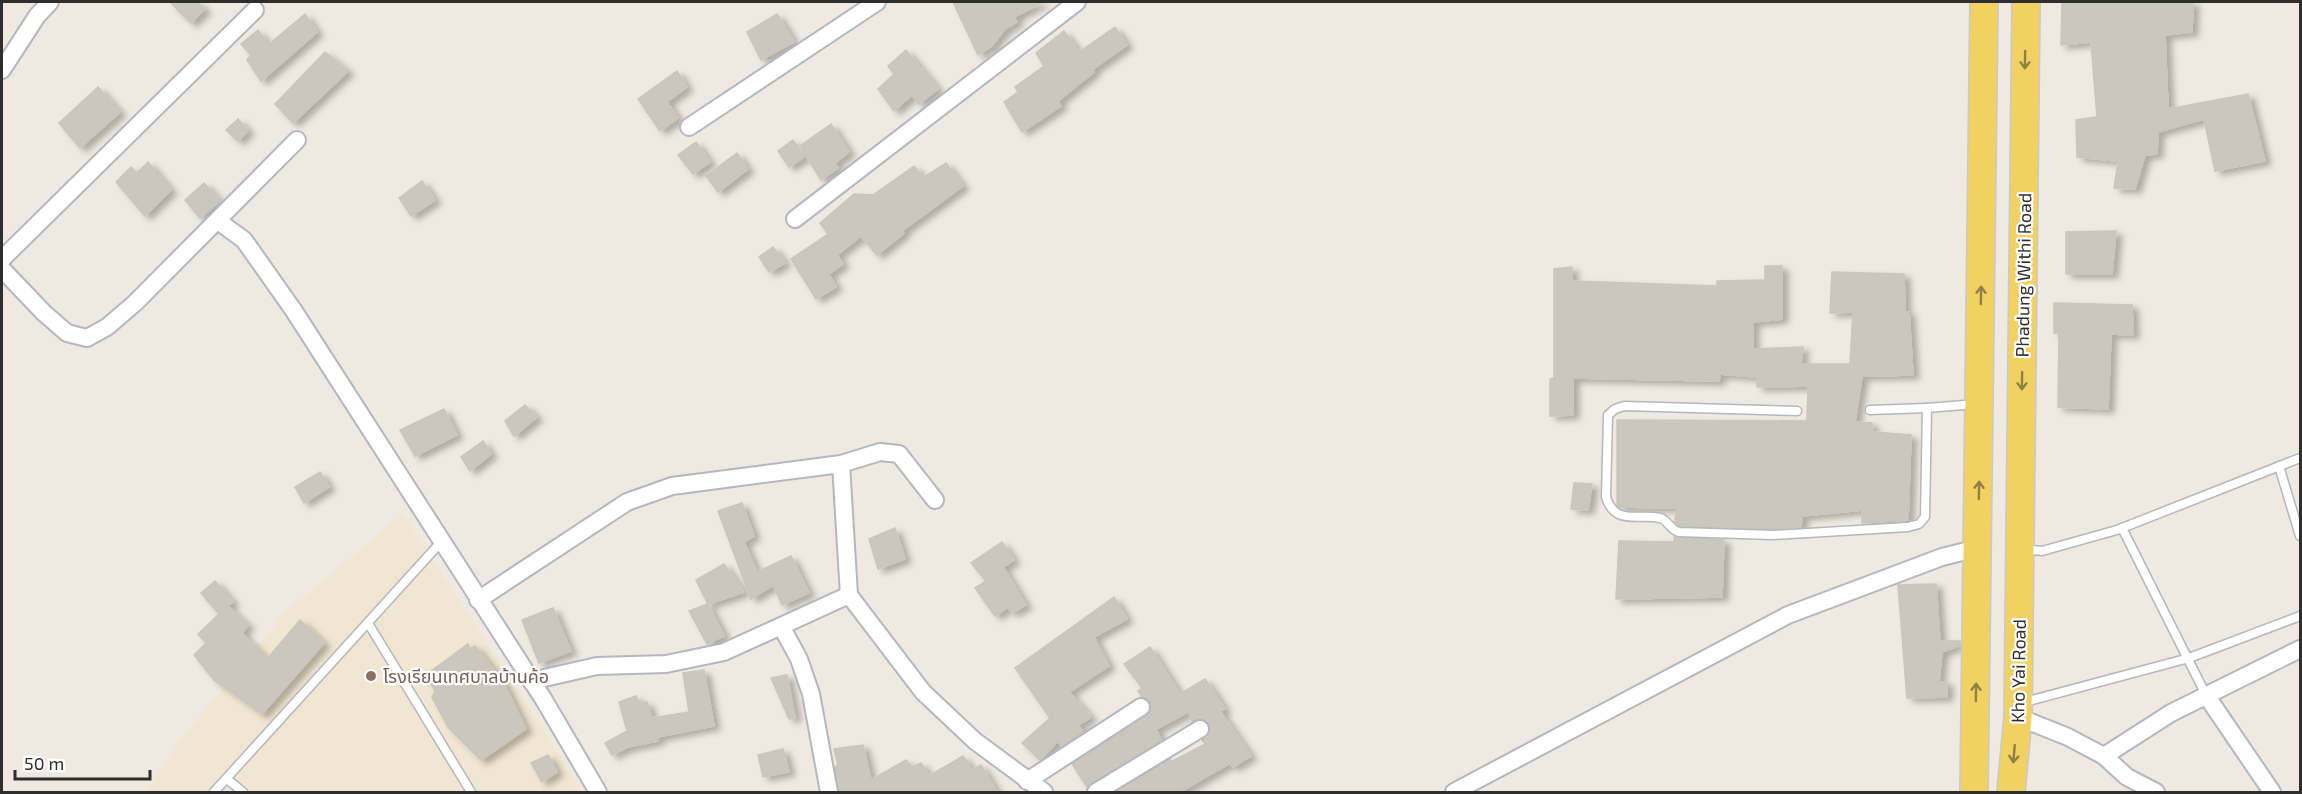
<svg xmlns="http://www.w3.org/2000/svg" width="2302" height="794" font-family="'Exo 2','Noto Sans Thai',sans-serif">
<defs>
<filter id="shadow"><feDropShadow dx="6" dy="4" stdDeviation="3" flood-color="#0004"/></filter>
</defs>
<rect width="100%" height="100%" fill="#efe9e1"/>
<path fill="#f0e6d1" d="M403,514L583,792H145L180,741L287,611Z"/>
<g fill="#cbc7bf" stroke="#cbc5ba" stroke-width="1.5" filter="url(#shadow)">
<path d="M170,2H197L205,9L191,23Z"/>
<path d="M953,2H1043L1014,17L1017,22L1005,29L992,46L978,55Z"/>
<path d="M2062,2H2193L2192,32L2165,35L2168,109L2248,94L2265,161L2215,171L2204,119L2158,132L2157,154L2145,155L2135,189L2114,188L2118,161L2077,157L2076,120L2097,117L2091,42L2061,45Z"/>
<path d="M305,14L317,32L261,81L247,60L251,55L241,44L258,30L268,45Z"/>
<path d="M777,14L794,42L761,60L747,32Z"/>
<path d="M1115,27L1127,45L1092,70L1094,72L1058,101L1061,106L1022,132L1004,102L1018,92L1015,87L1044,66L1036,53L1064,31L1079,52Z"/>
<path d="M906,50L938,89L919,104L912,95L894,111L878,89L894,74L888,66Z"/>
<path d="M325,52L348,71L293,123L275,104Z"/>
<path d="M677,71L687,87L667,102L678,118L660,131L638,99Z"/>
<path d="M98,87L120,112L80,148L59,123Z"/>
<path d="M238,119L248,131L238,141L226,130Z"/>
<path d="M831,124L849,152L835,163L838,168L821,180L800,146Z"/>
<path d="M793,140L804,157L789,167L778,151Z"/>
<path d="M696,142L710,162L693,174L678,155Z"/>
<path d="M737,153L748,169L718,192L706,176Z"/>
<path d="M148,162L171,190L145,216L116,182L131,167L137,173Z"/>
<path d="M946,163L963,186L902,231L904,233L877,255L861,236L837,255L843,264L829,274L836,287L816,299L791,259L828,234L820,223L854,194L873,195L914,166L923,178Z"/>
<path d="M422,181L435,200L411,216L399,198Z"/>
<path d="M204,183L220,201L200,218L185,200Z"/>
<path d="M2116,231L2112,274H2066V232Z"/>
<path d="M773,247L785,263L769,272L759,257Z"/>
<path d="M1765,266H1782V319L1753,322V349L1803,347L1801,364H1850L1853,312L1830,313L1832,272L1904,274L1905,312H1909L1913,375L1862,376L1855,422L1872,423L1873,432L1911,435L1908,520L1862,523V510L1802,516L1801,527L1773,529L1680,526L1675,522L1676,508L1620,507L1617,505V420L1807,421L1808,386L1757,387V377L1720,374L1719,381L1573,378V415L1550,416V379L1554,378V269L1572,267V281L1717,286V281L1765,280Z"/>
<path d="M2054,303L2132,305L2133,335L2111,334L2108,409L2058,407L2059,333H2054Z"/>
<path d="M525,405L537,417L514,436L505,421Z"/>
<path d="M444,409L457,435L415,456L400,430Z"/>
<path d="M483,441L491,454L470,471L461,457Z"/>
<path d="M320,472L329,487L304,503L295,487Z"/>
<path d="M1574,483L1592,484L1588,510L1571,509Z"/>
<path d="M742,503L754,536L744,542L757,572L791,556L809,593L782,605L773,585L751,599L718,511Z"/>
<path d="M895,528L905,559L878,569L869,539Z"/>
<path d="M1674,537L1724,540L1722,597L1616,599L1619,541L1674,542Z"/>
<path d="M1002,542L1014,560L1003,567L1026,605L1012,613L1008,607L995,616L975,588L986,581L971,563Z"/>
<path d="M724,564L744,592L708,604L696,580Z"/>
<path d="M215,581L233,602L228,606L248,625L242,633L267,659L300,620L324,643L262,714L214,680L194,655L206,643L198,634L219,614L201,593Z"/>
<path d="M1936,584L1940,641H1960V645L1942,652L1939,682H1947V697L1907,698L1898,585Z"/>
<path d="M1114,597L1127,619L1094,637L1109,666L1069,692L1091,717L1078,725L1083,732L1061,746L1058,741L1040,760L1022,743L1050,718L1015,668Z"/>
<path d="M708,604L724,636L707,644L689,611Z"/>
<path d="M553,608L571,651L539,663L522,620Z"/>
<path d="M468,644L470,649L475,646L503,682L526,729L481,760L448,727L432,697L435,691L426,675Z"/>
<path d="M1150,647L1180,694L1205,679L1225,709L1220,711L1251,756L1233,767L1230,763L1180,792H1115L1170,759L1171,762L1205,744L1202,740L1209,734V724L1200,719L1192,721L1188,712L1156,729L1161,740L1087,787L1072,764L1147,716L1151,711L1150,702L1142,697L1138,691L1142,688L1124,664Z"/>
<path d="M704,670L714,726L657,737L658,741L628,747L612,755L605,743L627,731L619,702L636,696L639,704L647,702L652,718L689,712L683,673Z"/>
<path d="M787,675L795,718L789,719L771,678Z"/>
<path d="M863,745L871,780L906,760L912,767L921,763L929,776L963,756L972,770L981,765L997,792H839L835,767L838,765L834,749Z"/>
<path d="M783,749L789,772L763,777L758,755Z"/>
<path d="M548,755L557,772L542,782L531,763Z"/>
</g>
<g fill="none" stroke-linecap="round" stroke-linejoin="round">
<g stroke="#b4b7c1" stroke-width="11">
<g id="service">
<path d="M1870,410L1927,408"/>
<path d="M1797,411L1624,406L1615,409L1608,415L1606,497C1615,526 1638,513 1660,518C1668,520 1670,530 1679,532L1773,535L1908,527L1919,524L1925,517L1927,408L1976,404"/>
<path d="M2279,466L2300,536"/>
<path d="M2122,528L2206,695"/>
<path d="M2023,549L2042,551L2117,530L2300,458"/>
<path d="M368,623L471,792"/>
<path d="M2021,703L2189,658L2300,616"/>
<path d="M227,779L243,792"/>
<path d="M214,792L441,542"/>
</g>
</g>
<g stroke="#b4b7c1" stroke-width="20">
<g id="minor">
<path d="M2,70L37,16L50,2"/>
<path d="M689,127L877,2"/>
<path d="M795,219L1077,2"/>
<path d="M218,221L244,240L294,311L544,700L598,792"/>
<path d="M2,259L255,10"/>
<path d="M2,269L44,313L67,333L87,338L107,327L135,303L297,140"/>
<path d="M841,464L849,595"/>
<path d="M478,600L627,502L672,486L841,464L880,452L899,454L935,500"/>
<path d="M781,626L799,659L811,694L829,792"/>
<path d="M531,681L597,666L666,664L724,652L849,595L923,692L975,741L1044,792"/>
<path d="M2206,695L2272,792"/>
<path d="M2018,717L2068,737L2104,756L2171,713L2300,649"/>
<path d="M2104,756L2127,777L2156,792"/>
<path d="M1027,781L1141,707"/>
<path d="M1096,792L1200,729"/>
<path d="M1454,792L1788,615L1942,557L1978,548"/>
</g>
</g>
<g stroke="#c9c9c9" stroke-width="30">
<g id="primary">
<path d="M1974,792L1984,2"/>
<path d="M2011,792L2018,717L2026,2"/>
</g>
</g>
<use href="#service" stroke="#fff" stroke-width="8"/>
<use href="#minor" stroke="#fff" stroke-width="16"/>
<use href="#primary" stroke="#f2d163" stroke-width="27"/>
</g>
<defs><path id="oneway-shaft" d="M-6 0H5M1.5-3L5.5 0L1.5 3" fill="none" stroke-width="1.6" stroke-linecap="round" stroke-linejoin="round" transform="scale(1.5)"/></defs>
<g stroke="#908048">
<use href="#oneway-shaft" transform="translate(2025 60) rotate(91)"/>
<use href="#oneway-shaft" transform="translate(1981 295) rotate(-89)"/>
<use href="#oneway-shaft" transform="translate(2022 381) rotate(91)"/>
<use href="#oneway-shaft" transform="translate(1979 490) rotate(-89)"/>
<use href="#oneway-shaft" transform="translate(1976 692) rotate(-89)"/>
<use href="#oneway-shaft" transform="translate(2014 754) rotate(95)"/>
</g>
<circle fill="#8d6e63" stroke="#fff" stroke-width="2" cx="371" cy="676" r="6"/>
<g text-anchor="middle" dominant-baseline="central" stroke-width="4.5" stroke-linejoin="round" paint-order="stroke">
<g font-size="18" fill="#2e2e2e" stroke="#fff">
<text transform="translate(2023 275) rotate(-89)">Phadung Withi Road</text>
<text transform="translate(2018 671) rotate(-89)">Kho Yai Road</text>
</g>
<g font-size="18" fill="#785e54" stroke="#fff" text-anchor="start">
<text x="383" y="676">โรงเรียนเทศบาลบ้านค้อ</text>
</g>
</g>
<rect width="2302" height="794" fill="none" stroke="#2e2e2e" stroke-width="6"/>
<path d="M15 770v9h135v-9" fill="none" stroke="#2e2e2e" stroke-width="3"/>
<text x="24" y="770" font-size="18" fill="#2e2e2e" stroke="#ffffff" stroke-width="4.5" paint-order="stroke">50 m</text>
</svg>
